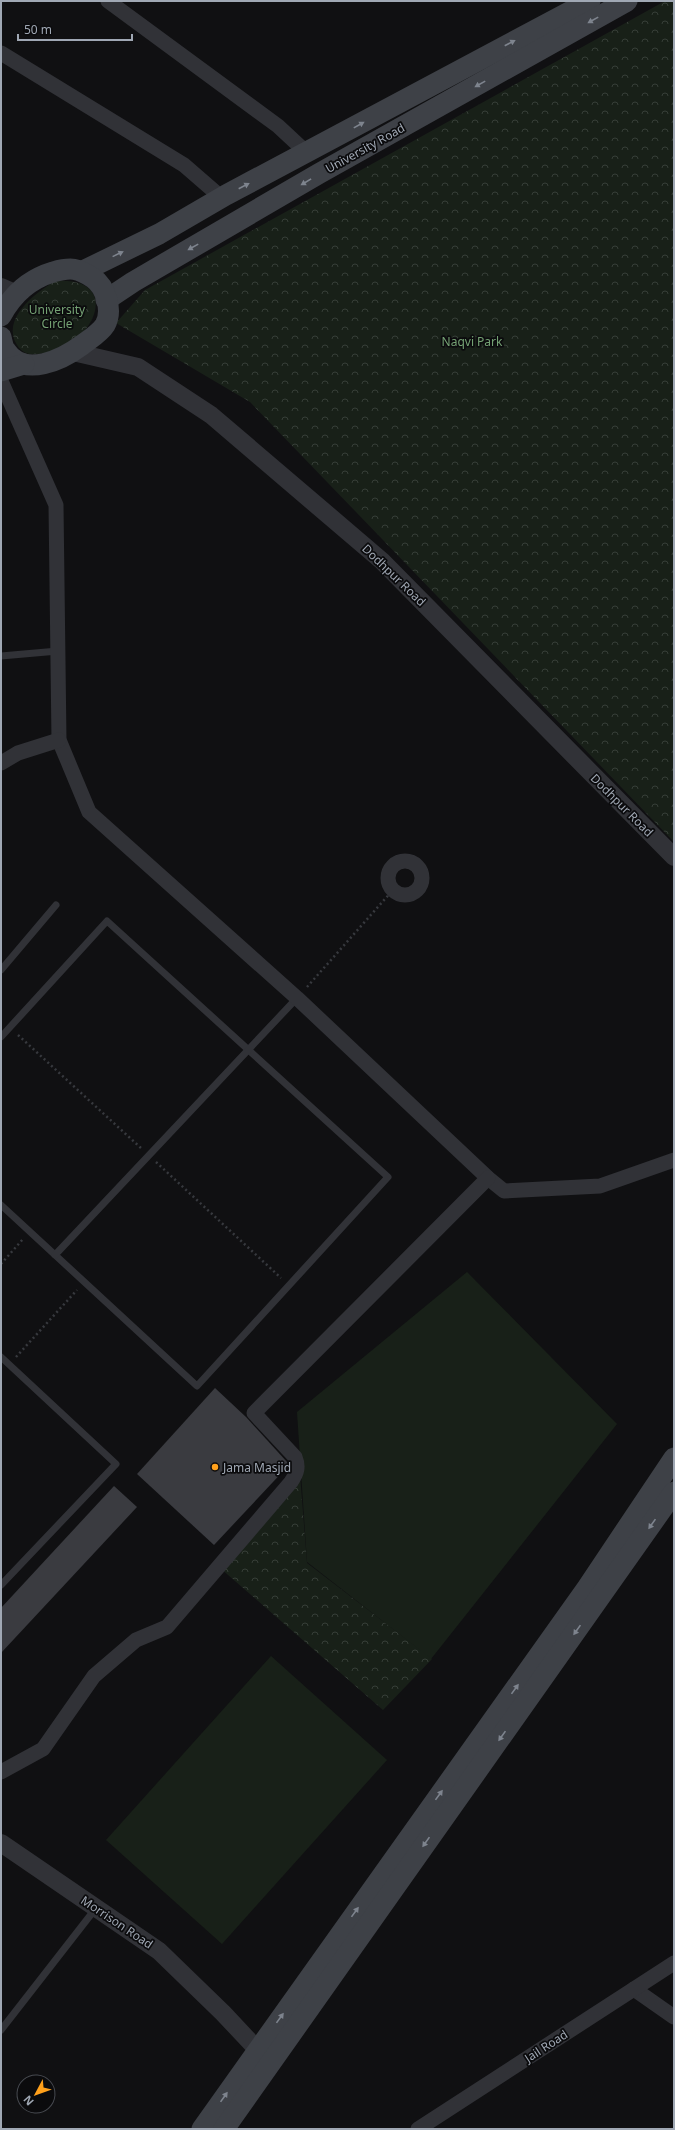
<svg xmlns="http://www.w3.org/2000/svg" width="675" height="2130" font-family="'Noto Sans',sans-serif">
<defs>
<pattern id="forest-crowns" width="20" height="18" patternUnits="userSpaceOnUse"><rect width="20" height="18" fill="#182018"/><path d="M2 6a3 3 0 1 1 6 0M12 15a3 3 0 1 1 6 0" fill="none" stroke="#363e37"/></pattern>
</defs>
<rect width="100%" height="100%" fill="#101012"/>
<g fill="#182018">
<path d="M467,1272L617,1424L431,1659L307,1562L297,1412Z"/>
<path d="M271,1656L387,1760L222,1944L106,1840Z"/>
</g>
<g fill="url(#forest-crowns)">
<path d="M665,1H674V842L250,402L116,323L145,290Z"/>
<path d="M55,281C125,276 94,347 44,353C33,355 24,356 17,345C1,319 34,294 55,281Z"/>
<path d="M300,1475L307,1563L432,1659L383,1710L220,1568Z"/>
</g>
<g fill="#3a3b40">
<path d="M215,1388L246,1417L287,1462L288,1466L214,1545L137,1474Z"/>
<path d="M114,1486L137,1507L1,1653V1608Z"/>
</g>
<g fill="none" stroke-linecap="round" stroke-linejoin="round">
<g stroke="#37393e" stroke-width="2.5" stroke-dasharray="2 3" stroke-linecap="butt">
<path d="M307,987L393,890"/>
<path d="M18,1035L142,1149"/>
<path d="M156,1162L281,1278"/>
<path d="M1,1264L23,1239"/>
<path d="M16,1357L77,1290"/>
</g>
<g stroke="#313237" stroke-width="7">
<path d="M1,656L58,651"/>
<path d="M1,970L56,905"/>
<path d="M1,1037L107,921L388,1177L197,1386L1,1205"/>
<path d="M55,1255L297,998"/>
<path d="M1,1357L116,1464L1,1585"/>
<path d="M1,2030L96,1908"/>
</g>
<g stroke="#313237" stroke-width="15">
<path d="M108,1L278,126L307,153"/>
<path d="M1,53L184,165L222,198"/>
<path d="M1,381L56,505L59,740L89,812L297,998L488,1178L504,1191L600,1186L674,1160"/>
<path d="M1,763L18,753L59,740"/>
<circle cx="405" cy="878" r="17"/>
<path d="M1,1772L43,1749L94,1676L136,1640L167,1627L291,1482C297,1473 299,1467 295,1457L254,1413L488,1178"/>
<path d="M634,1989L674,2017"/>
<path d="M418,2129L674,1963"/>
</g>
<g stroke="#313237" stroke-width="18">
<path d="M1,287L17,294"/>
<path d="M73,352L138,367L211,415L382,561L674,857"/>
<path d="M1,1843L159,1951L223,2013L268,2061"/>
</g>
<g stroke="#3e4147" stroke-width="21">
<path d="M83,271L159,234L226,195L590,1"/>
<path d="M106,300L133,282L320,173L627,1"/>
<path d="M1,316C12,295 30,279 53,272C71,267 78,268 93,278C106,287 113,311 105,325C100,333 90,339 82,345C63,359 24,379 6,351C3,348 2,341 1,337"/>
<path d="M1,371L24,364"/>
<path d="M202,2129L587,1588L674,1458"/>
<path d="M224,2129L674,1492"/>
</g>
</g>
<defs><path id="oneway-solid" d="M-6-.8H1V-3.2L6.5 0L1 3.2V.8H-6Z"/></defs>
<g fill="#7e848e">
<use href="#oneway-solid" transform="translate(593 20) rotate(151)"/>
<use href="#oneway-solid" transform="translate(510 43) rotate(-28)"/>
<use href="#oneway-solid" transform="translate(480 84) rotate(151)"/>
<use href="#oneway-solid" transform="translate(359 125) rotate(-29)"/>
<use href="#oneway-solid" transform="translate(306 182) rotate(149)"/>
<use href="#oneway-solid" transform="translate(244 186) rotate(-27)"/>
<use href="#oneway-solid" transform="translate(193 247) rotate(151)"/>
<use href="#oneway-solid" transform="translate(118 254) rotate(-26)"/>
<use href="#oneway-solid" transform="translate(652 1524) rotate(125)"/>
<use href="#oneway-solid" transform="translate(577 1630) rotate(125)"/>
<use href="#oneway-solid" transform="translate(515 1689) rotate(-54)"/>
<use href="#oneway-solid" transform="translate(502 1736) rotate(125)"/>
<use href="#oneway-solid" transform="translate(439 1795) rotate(-54)"/>
<use href="#oneway-solid" transform="translate(426 1842) rotate(125)"/>
<use href="#oneway-solid" transform="translate(355 1912) rotate(-54)"/>
<use href="#oneway-solid" transform="translate(280 2018) rotate(-54)"/>
<use href="#oneway-solid" transform="translate(224 2097) rotate(-55)"/>
</g>
<circle fill="#ffa01b" stroke="#0b0b0d" stroke-width="1.5" cx="215" cy="1467" r="4"/>
<g text-anchor="middle" dominant-baseline="central" stroke-width="3.5" stroke-linejoin="round" paint-order="stroke">
<g font-size="12" fill="#a0a8b4" stroke="#0b0b0d">
<text transform="translate(365 148) rotate(-29)">University Road</text>
<text transform="translate(394 575) rotate(44)">Dodhpur Road</text>
<text transform="translate(622 805) rotate(45)">Dodhpur Road</text>
<text transform="translate(117 1922) rotate(34)">Morrison Road</text>
<text transform="translate(546 2046) rotate(-33)">Jail Road</text>
</g>
<g font-size="12" fill="#75a274" stroke="#0b0b0d">
<text x="57" y="309">University<tspan x="57" dy="14">Circle</tspan></text>
<text x="472" y="341">Naqvi Park</text>
</g>
<g font-size="12" fill="#a0a8b4" stroke="#0b0b0d" text-anchor="start">
<text x="223" y="1467">Jama Masjid</text>
</g>
</g>
<rect width="675" height="2130" fill="none" stroke="#a0a8b4" stroke-width="4"/>
<g transform="translate(36 2094) rotate(229)"><circle r="19" fill="#0b0b0d" stroke="#474a50"/>
<path d="M0-3L7 15L0 10L-7 15Z" fill="#ffa01b"/>
<text y="-6" font-size="11" font-weight="bold" text-anchor="middle" fill="#a0a8b4">N</text>
</g>
<path d="M18 34v6h114v-6" fill="none" stroke="#a0a8b4" stroke-width="2"/>
<text x="24" y="34" font-size="12" fill="#a0a8b4" stroke="#0b0b0d" stroke-width="3" paint-order="stroke">50 m</text>
</svg>
